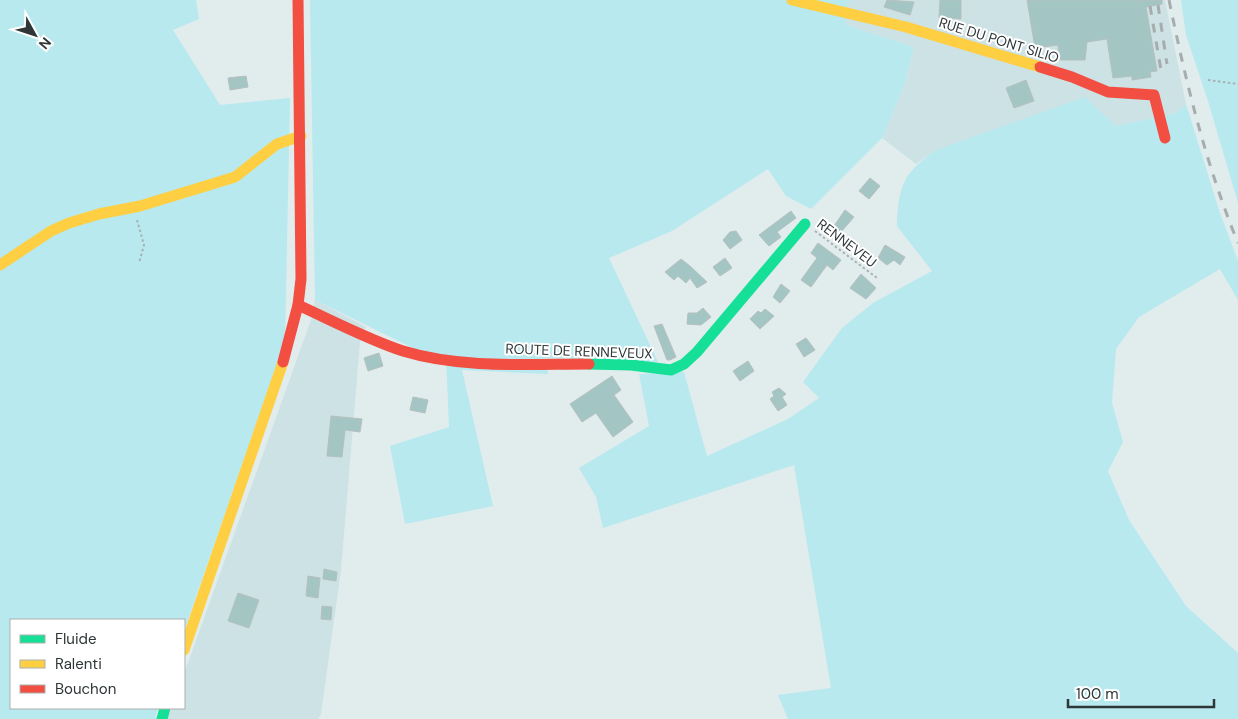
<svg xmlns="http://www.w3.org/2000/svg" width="1238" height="719" font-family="'DM Sans',sans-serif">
<rect width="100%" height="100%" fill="#e1eced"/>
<g fill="#cde2e4">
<path d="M853,0H1165L1186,104L1176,113L1116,126L936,150L916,164L882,138L904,86L914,47L846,25V3Z"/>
<path d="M315,300L366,327L360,342L341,570L321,714L318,719H167L172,708H184V674L311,320Z"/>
</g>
<g fill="#b7e9ef">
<path d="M0,0H196L199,19L173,30L220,105L290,98L285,341L184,631V620H11V708H158L155,719H0Z"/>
<path d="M310,0H853L846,3V25L914,47L904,86L882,138L811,209L786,196L768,169L672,231L609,258L658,362L545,358L548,374L462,370L493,506L405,524L390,446L449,427L446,356L415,349L315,300Z"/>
<path d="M1181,0H1238V203L1208,101L1186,35Z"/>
<path d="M1085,97L1116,126L1176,113L1186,104L1219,210L1238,261V300L1220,269L1139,317L1116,349L1112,403L1123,442L1108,471L1129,520L1186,606L1238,653V719H788L778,695L831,688L794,465L603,528L596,497L579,468L649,426L639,374L684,372L707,456L788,419L819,398L803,382L842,328L873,303L932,271L897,226C898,187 903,173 936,150Z"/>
</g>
<g fill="#a3c6c4" stroke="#b7bfbf">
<path d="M887,0L914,2L910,15L884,7Z"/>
<path d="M940,0H961V19L939,18Z"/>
<path d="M1027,0H1162V4L1146,7L1157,71L1150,72L1151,77L1132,80V76L1113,78L1107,39L1087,42L1085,60H1059L1058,45L1035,48Z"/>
<path d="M246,76L248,87L230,90L228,78Z"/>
<path d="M1026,80L1034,101L1014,108L1006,88Z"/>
<path d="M870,178L880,186L869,199L859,191Z"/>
<path d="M845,210L854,217L841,232L834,226Z"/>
<path d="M791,211L796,218L777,232L781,237L769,246L759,235Z"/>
<path d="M736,231L742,240L730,249L723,240L730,232Z"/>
<path d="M818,243L841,260L833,270L827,265L811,287L801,280L817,258L811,253Z"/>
<path d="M885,245L905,257L900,265L894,260L887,265L878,258Z"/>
<path d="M725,258L732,268L720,276L713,267Z"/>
<path d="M681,259L690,266L707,282L697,288L690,278L686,283L678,276L674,280L665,272Z"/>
<path d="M861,274L876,288L866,299L850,288Z"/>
<path d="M781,284L790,291L780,303L773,297Z"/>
<path d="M703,308L711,317L701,325L687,324L688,313H697Z"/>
<path d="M765,309L774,316L760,329L750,319L758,311L761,313Z"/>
<path d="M662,324L676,357L670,360H667L654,326Z"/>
<path d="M806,338L815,350L804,357L796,344Z"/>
<path d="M379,353L383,366L368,371L364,358Z"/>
<path d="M748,361L754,371L740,381L733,371Z"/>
<path d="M612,376L621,390L614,395L633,422L613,437L596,413L582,422L570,404Z"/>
<path d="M779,388L786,394L782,397L787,405L778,411L770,399L774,396L772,392Z"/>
<path d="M413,397L428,400L425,413L410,410Z"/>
<path d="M331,416L362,419L360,432L345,430L342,457L327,456Z"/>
<path d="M324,569L337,572L336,581L323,579Z"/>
<path d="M308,576L320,578L318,598L306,596Z"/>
<path d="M238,593L259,600L249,628L228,621Z"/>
<path d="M322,606L332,607L331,620L321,619Z"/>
</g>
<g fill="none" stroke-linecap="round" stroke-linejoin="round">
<g stroke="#abb1b2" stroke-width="2" stroke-dasharray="2.5 2.5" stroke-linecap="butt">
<path d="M1208,80L1238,84"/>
<path d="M137,220L144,245L139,263"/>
<path d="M815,231L877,278"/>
</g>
<g stroke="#16e098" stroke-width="11">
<path d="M589,364L631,365L671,370L684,364L697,352L805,224"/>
<path d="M162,719L165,708"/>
</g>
<g stroke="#ffcf43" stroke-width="11">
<path d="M792,0L906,27L1040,67"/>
<path d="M0,265L51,231L69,223L99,214L140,206L235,177L277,144L301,136"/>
<path d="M184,650L283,362"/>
</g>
<g stroke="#f24e42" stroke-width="11">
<path d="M1040,67L1072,77L1108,92L1154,95L1165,138"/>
<path d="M298,305C331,320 369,340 403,351C462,369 529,364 589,364"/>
<path d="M283,362L298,305L301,279L298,0"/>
</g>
<g stroke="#a7adae" stroke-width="3" stroke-dasharray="9 9" stroke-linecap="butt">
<path d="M1169,0C1186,83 1206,165 1238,243"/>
<path d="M1158,5L1167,64"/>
<path d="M1150,6L1162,76"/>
</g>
</g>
<g text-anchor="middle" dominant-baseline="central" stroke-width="4" stroke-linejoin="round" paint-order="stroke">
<g font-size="14" fill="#2e3637" stroke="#fff">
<text transform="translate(999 40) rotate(17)">RUE DU PONT SILIO</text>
<text transform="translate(847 243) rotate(37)">RENNEVEU</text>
<text transform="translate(579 351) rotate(2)">ROUTE DE RENNEVEUX</text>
</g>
</g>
<rect x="10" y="619" width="175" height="90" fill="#ffffff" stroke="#abafaf"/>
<rect x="20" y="635" width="25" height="8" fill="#16e098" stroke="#abafaf"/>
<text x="55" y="644" font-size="15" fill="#2e3637">Fluide</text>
<rect x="20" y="660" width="25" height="8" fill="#ffcf43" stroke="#abafaf"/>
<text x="55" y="669" font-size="15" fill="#2e3637">Ralenti</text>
<rect x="20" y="685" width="25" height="8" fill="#f24e42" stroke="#abafaf"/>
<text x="55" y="694" font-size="15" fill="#2e3637">Bouchon</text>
<g transform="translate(35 35) rotate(130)" stroke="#ffffff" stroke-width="4" paint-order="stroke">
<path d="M0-4L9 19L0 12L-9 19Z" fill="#2e3637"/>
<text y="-8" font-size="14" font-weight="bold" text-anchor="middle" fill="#2e3637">N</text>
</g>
<path d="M1068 699v8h146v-8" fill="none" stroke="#2e3637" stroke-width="2.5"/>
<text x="1076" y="699" font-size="15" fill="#2e3637" stroke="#ffffff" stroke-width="4" paint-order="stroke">100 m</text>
</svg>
